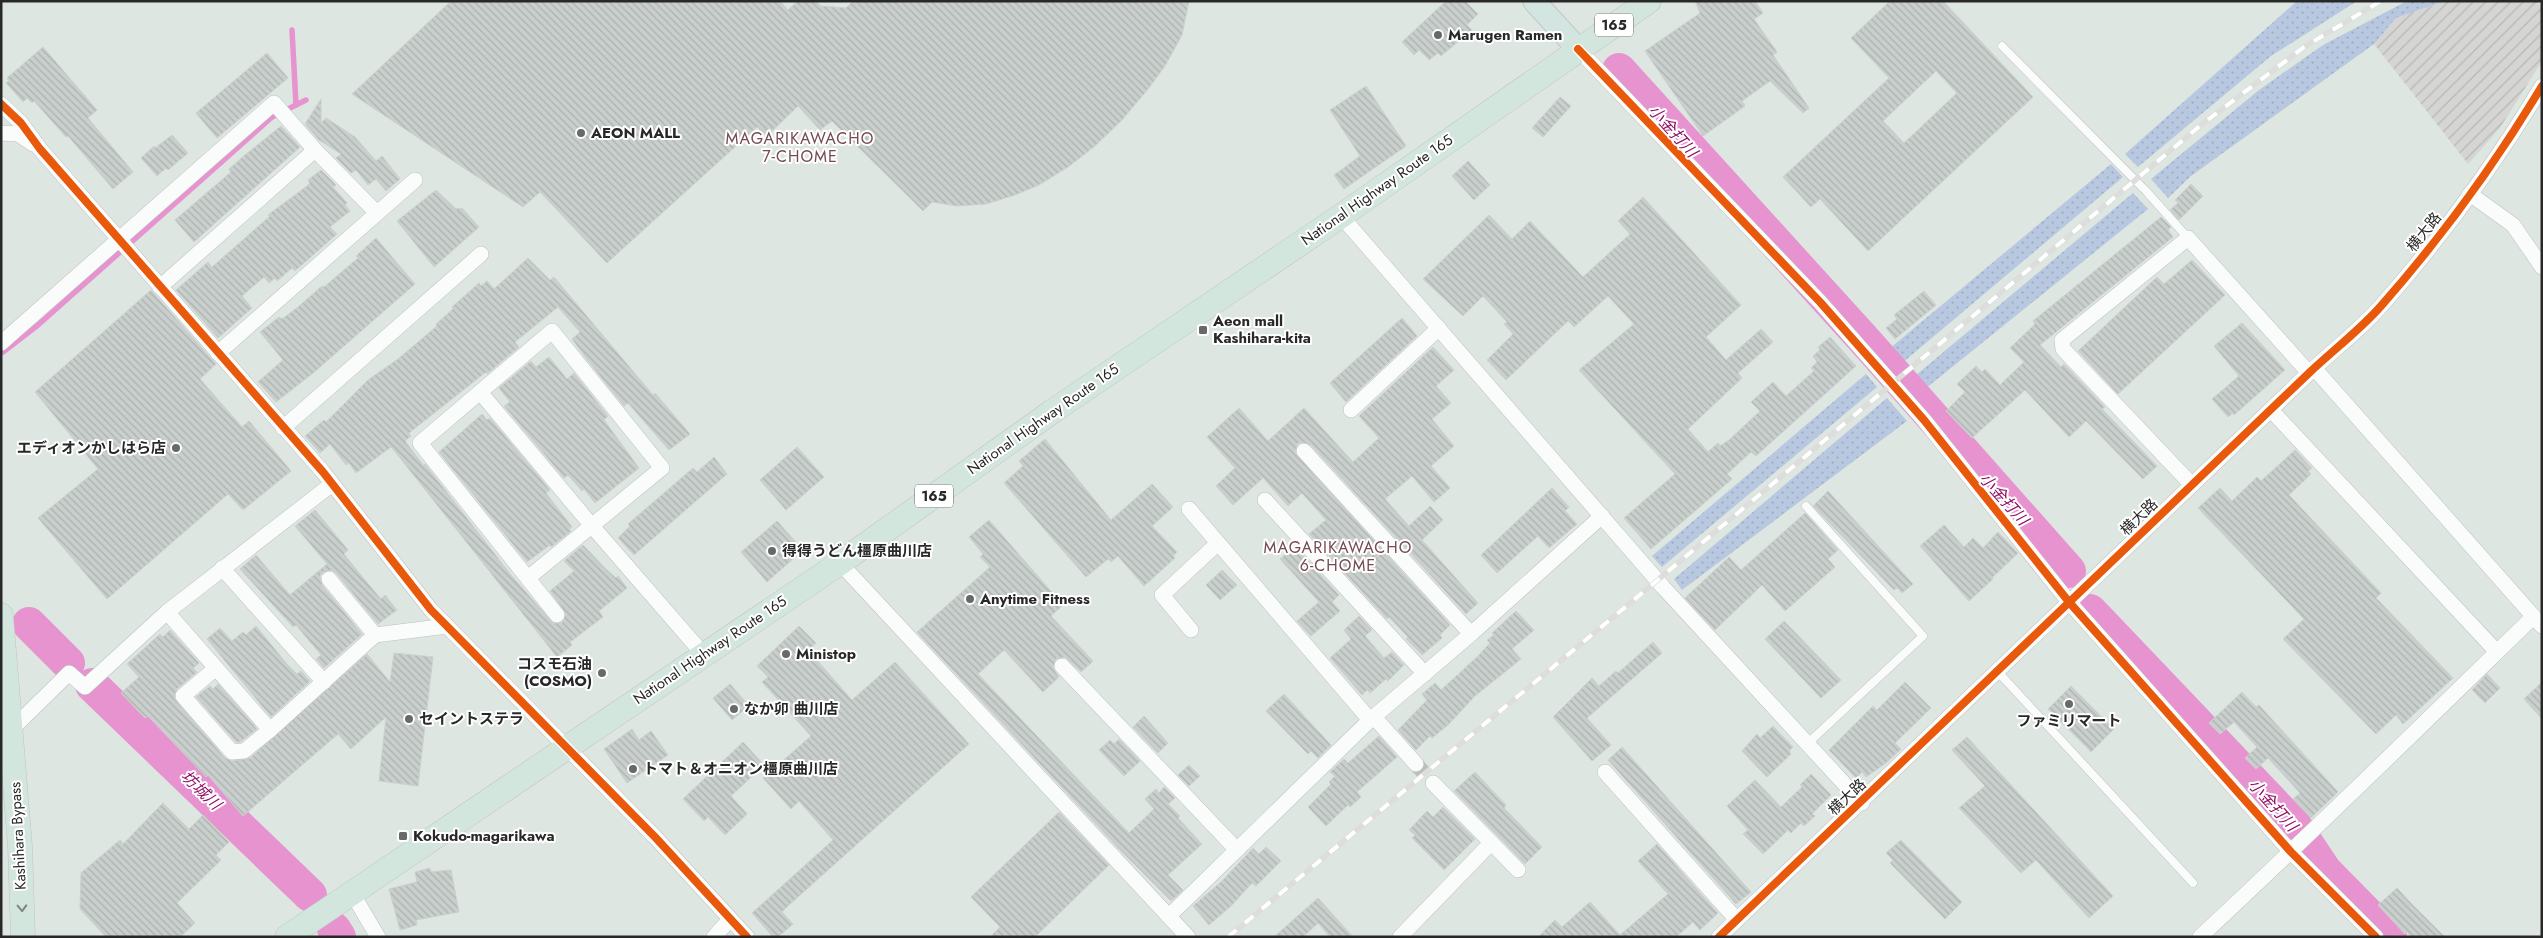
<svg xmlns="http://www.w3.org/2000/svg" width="2543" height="938" font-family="Jost,'Noto Sans JP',sans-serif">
<defs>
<pattern id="industrial-furrows" width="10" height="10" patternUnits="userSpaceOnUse" patternTransform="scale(1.25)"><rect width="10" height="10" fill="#d5d6d3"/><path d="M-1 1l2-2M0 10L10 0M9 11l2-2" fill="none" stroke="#b7b8b5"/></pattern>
<pattern id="grass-dots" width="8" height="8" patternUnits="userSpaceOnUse" patternTransform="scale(1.25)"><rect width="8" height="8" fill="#b8c8e0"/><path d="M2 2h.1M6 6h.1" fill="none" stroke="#9eacc0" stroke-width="1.8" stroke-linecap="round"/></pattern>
<pattern id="building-back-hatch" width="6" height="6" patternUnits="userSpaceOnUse" patternTransform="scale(1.25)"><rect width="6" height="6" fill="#c9cfcc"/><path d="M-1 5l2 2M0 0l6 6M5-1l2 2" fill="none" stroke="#adb2af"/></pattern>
</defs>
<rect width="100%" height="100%" fill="#dee6e2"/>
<path fill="url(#industrial-furrows)" d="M2445,1H2538L2542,9V61L2500,128L2468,164L2374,44L2396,18Z"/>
<g fill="url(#grass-dots)">
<path d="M2297,1H2357L2271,56L2138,167L2125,154Z"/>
<path d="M2407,1H2445L2396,18L2374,44L2191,176L2168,198L2151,179L2259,90L2323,45Z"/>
<path d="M2111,164L2123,177L1901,364L1889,349Z"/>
<path d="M2133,193L2148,209L1925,389L1915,376Z"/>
<path d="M1866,374L1877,387L1662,567L1652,556Z"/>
<path d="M1887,398L1907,421L1682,590L1674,579Z"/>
</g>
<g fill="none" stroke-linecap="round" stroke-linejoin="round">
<g stroke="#e693d0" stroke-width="5.5">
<path d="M292,30L296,105"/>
<path d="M3,352L38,325L272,117L306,100"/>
</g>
<g stroke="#e693d0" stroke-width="34">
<path d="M1619,70L1866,342L2069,571"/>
<path d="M2090,611L2295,826L2325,871L2390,937"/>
<path d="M29,624L68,663"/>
<path d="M92,685L310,895"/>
<path d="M334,929L339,937"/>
</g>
</g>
<g fill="url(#building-back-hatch)" stroke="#cad1ce" fill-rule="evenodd">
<path d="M451,1H780L788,10L798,1H816L821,6L846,8L853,1H1189L1182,35L1165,66L1148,89L1122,120L1095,146L1068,167L1039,185L1015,195L986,204L957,206L932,202L923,211L832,121L820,130L798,106L767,136L757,127L607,263L540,192L523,207L352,94Z"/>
<path d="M1446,1H1465L1478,14L1467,25L1472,30L1441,56L1438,53L1429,60L1419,50L1414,55L1402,42Z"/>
<path d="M1695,1H1755L1763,13L1754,19L1777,52L1773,55L1809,108L1803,113L1770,81L1742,101L1745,106L1703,136L1645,51L1700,13Z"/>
<path d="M1890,1H1943L2033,97L1868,251L1820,199L1811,207L1783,177L1889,78L1851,38ZM1936,71L1957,93L1904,143L1883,121Z"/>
<path d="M43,47L97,110L88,118L133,172L113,189L68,136L66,137L34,101L32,103L27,98L23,102L6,83L9,81L7,78Z"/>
<path d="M267,53L288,78L217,138L196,113Z"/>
<path d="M1366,86L1406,146L1344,189L1334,175L1360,156L1330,110Z"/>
<path d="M1560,97L1571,106L1543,137L1532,128Z"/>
<path d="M321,99V123L326,118L355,137L376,161L382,156L400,179L386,191L376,179L368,185L356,170L351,173L336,158L341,154L319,140L305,124Z"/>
<path d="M281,126L300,147L194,242L175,220L231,172L229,169L245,155Z"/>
<path d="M172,135L188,153L168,170L166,168L157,176L141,158L154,146L155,148Z"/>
<path d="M1468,161L1490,185L1474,200L1452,176Z"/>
<path d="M321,170L336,185L333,187L347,203L345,205L350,211L330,227L337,234L295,271L292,268L277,281L275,278L269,283L264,277L242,296L252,308L218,338L176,290L208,262L212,267L270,216L268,215L307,186L310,183L308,180Z"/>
<path d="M2191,184L2203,196L2179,220L2170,210L2178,203L2175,200Z"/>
<path d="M436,190L456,209L462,208L479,227L434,267L397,221Z"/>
<path d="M1643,197L1741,305L1706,337L1726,360L1761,329L1773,342L1738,373L1742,378L1688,429L1708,452L1718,443L1720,446L1729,440L1760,411L1751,402L1773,382L1786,396L1814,371L1811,368L1817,362L1813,356L1820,350L1818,347L1830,337L1856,366L1756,456L1751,452L1727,474L1732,479L1651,549L1624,518L1675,474L1579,370L1634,324L1608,296L1574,327L1568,321L1506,380L1487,360L1513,334L1504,324L1507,322L1483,296L1463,316L1423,279L1489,215L1512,239L1530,221L1583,277L1630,234L1618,221Z"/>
<path d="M2161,217L2171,227L2168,230L2173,237L2040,345L2061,367L2064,364L2105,407L2102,409L2157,466L2143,479L2086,421L2069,437L2025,390L1972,438L1946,411L1965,392L1957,384L1976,366L1982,372L1985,369L2000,385L2024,362L2010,348L2035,324L2033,321Z"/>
<path d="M376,238L415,284L312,374L276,402L258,382L283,360L260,332L279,317L282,319L298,307L322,286L324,287L358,258L356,256Z"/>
<path d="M528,258L550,280L554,277L653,395L655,393L690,434L669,450L628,403L624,406L588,361L572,339L580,332L558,307L515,342L519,347L487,374L486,372L409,433L411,436L405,441L424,466L425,464L511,575L553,623H562L566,614L550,591L574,571L564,561L583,545L605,568L616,578L618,576L627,588L599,611L603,617L570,642L572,645L557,657L393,449L391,447L356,473L349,463L346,465L330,444L320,453L305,436L324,420L326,422L368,380L398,359L437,326L436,324L453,309L452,307L479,283L481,286L487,281L494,289Z"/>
<path d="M2192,260L2225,295L2118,394L2078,351L2157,277L2164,284Z"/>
<path d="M151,290L216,364L200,379L242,427L249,421L291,471L243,510L228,494L107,599L38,518L98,469L35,392Z"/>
<path d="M1924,291L1936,305L1895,339L1886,328L1897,319L1894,315Z"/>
<path d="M1402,318L1417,336L1346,402L1330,383Z"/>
<path d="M2242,323L2285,370L2234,415L2233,413L2228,417L2212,399L2239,376L2214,346Z"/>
<path d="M1433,347L1454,370L1436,386L1451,403L1432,419L1454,446L1431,466L1450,488L1434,502L1412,476L1385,499L1409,526L1430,506L1443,520L1422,540L1478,603L1466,614L1311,445L1302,442L1297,444L1295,453L1450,625L1440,635L1442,638L1422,655L1406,639L1408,637L1389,617L1387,619L1309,534L1326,520L1302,493L1288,506L1263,478L1233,505L1216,486L1235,468L1207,437L1239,408L1268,441L1304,408L1353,462L1379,438L1359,416Z"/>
<path d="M549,357L567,379L574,373L608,416L604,420L639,468L595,503L584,489L582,491L568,475L564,478L504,406L510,402L499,388L531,361L536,367Z"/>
<path d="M482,414L487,420L490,418L550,490L546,493L572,527L569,529L571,531L551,547L550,545L527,562L439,452Z"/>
<path d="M1045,439L1111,520L1152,484L1173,507L1152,526L1177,552L1173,556L1175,558L1144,586L1118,556L1111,562L1108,559L1086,577L1004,483L1023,466L1019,461Z"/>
<path d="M797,447L824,477L786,510L760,480Z"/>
<path d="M2295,450L2312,468L2308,471L2311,474L2289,495L2381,593L2376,598L2453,678L2403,724L2396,715L2376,734L2283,639L2304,619L2198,508L2220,488L2232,501L2257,477L2261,481Z"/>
<path d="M714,457L727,474L634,555L618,538L630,526L628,524L693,468L697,472Z"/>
<path d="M1552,488L1569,507L1565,511L1577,524L1549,548L1538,536L1497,573L1481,555Z"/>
<path d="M1828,491L1913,584L1902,593L1897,588L1894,590L1813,506Z"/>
<path d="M315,510L348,550L344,554L360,574L381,599L385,595L397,610L378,624L336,573L332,570L323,572L320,576L322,585L362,634L324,668L316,659L321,655L296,625L293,627L240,569L256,555L290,595L327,564L295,526Z"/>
<path d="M1805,513L1838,550L1828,559L1835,567L1785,611L1762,585L1715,630L1685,598L1729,557L1741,570Z"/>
<path d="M989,520L1063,605L1051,616L1093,661L1081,672L1065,657L1056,659L1053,668L1059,677L1043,692L1004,650L978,674L1129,833L1154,809L1145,799L1156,789L1159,793L1164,787L1175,798L1168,804L1180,816L1178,818L1202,844L1168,875L1183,890L1171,901L1122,852L917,632L990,567L980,557L983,554L969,537Z"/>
<path d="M777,521L803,550L767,582L741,552Z"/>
<path d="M1944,525L1964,547L1973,538L1983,548L1998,532L2018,553L1992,578L1993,579L1969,601L1920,546Z"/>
<path d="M1295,547L1339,595L1332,602L1340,611L1311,636L1297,621L1319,602L1280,559Z"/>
<path d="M1222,570L1237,585L1220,600L1206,585Z"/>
<path d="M1516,611L1534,630L1512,649L1521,659L1475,696L1449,724L1432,738L1430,736L1416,750L1398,730L1427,700L1422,694L1435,683L1441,690L1478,656L1490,643L1487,640L1494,635L1492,633Z"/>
<path d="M1359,616L1372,630L1365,636L1384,658L1392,652L1404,665L1388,681L1386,679L1370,693L1367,690L1362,695L1330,658L1351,639L1344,630Z"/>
<path d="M1784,621L1841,680L1821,698L1765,639Z"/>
<path d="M256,626L287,664L297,674L301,671L310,681L271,717L207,639L220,628L232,641L243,632L246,635Z"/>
<path d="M799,626L816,643L808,650L852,700L895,662L969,744L789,905L782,912L793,924L778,937H773L752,913L833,840L799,801L791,809L763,778L811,736L762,682L768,677L757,666Z"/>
<path d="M170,630L199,663L193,668L197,672L177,689L174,698L225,758L232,761L250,758L367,654L390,682L394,653L433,657L418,786L379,781L386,717L351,749L338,734L243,816L208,775L206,777L148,716L145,718L121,693L139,677L127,664L160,634L163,637Z"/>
<path d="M1653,642L1662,653L1587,718L1611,745L1592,761L1553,717L1592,678L1599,686L1616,671L1618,673Z"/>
<path d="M2487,674L2500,688L2485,703L2472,690Z"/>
<path d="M1905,682L1931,708L1895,743L1901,749L1886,763L1866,777L1862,772L1856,778L1829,750L1873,706L1877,710Z"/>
<path d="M2542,682V719L2524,699Z"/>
<path d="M218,684L257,729L240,742H236L196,697L210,686L213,689Z"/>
<path d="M730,684L749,706L732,720L713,698Z"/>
<path d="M2071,686L2114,729L2091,752L2048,709Z"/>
<path d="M2242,692L2256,707L2259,705L2338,792L2311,818L2293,799L2300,793L2268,758L2256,769L2245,758L2257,747L2234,722L2220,734L2209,723Z"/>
<path d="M1284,694L1331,745L1318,758L1311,751L1308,754L1266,711Z"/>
<path d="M1144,716L1168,743L1158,753L1133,727Z"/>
<path d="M1773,726L1793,747L1789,751L1791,754L1767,777L1742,751L1757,734L1760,738Z"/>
<path d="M632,729L639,740L651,731L668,755L627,783L604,749Z"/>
<path d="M1379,736L1397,757L1357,792L1361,797L1350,807L1348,805L1326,826L1308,807L1331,784L1329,782L1335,776L1330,772L1344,759L1348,763Z"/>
<path d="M1967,737L2113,896L2089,918L2036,860L2021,873L1959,808L1985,786L1952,750Z"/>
<path d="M1119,739L1140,761L1124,776L1099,750L1110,740L1114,744Z"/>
<path d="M743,742L764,765L731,796L747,814L725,835L708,817L704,821L683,799Z"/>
<path d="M1622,747L1751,892L1736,904L1608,760Z"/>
<path d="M1189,765L1200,776L1189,786L1178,775Z"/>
<path d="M1475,772L1506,805L1504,808L1542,847L1525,864L1454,791Z"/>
<path d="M1811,774L1831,795L1812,814L1815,816L1804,826L1801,823L1791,833L1788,830L1763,854L1743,834L1748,830L1727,806L1755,780L1781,807L1802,787L1800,785Z"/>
<path d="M163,803L189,829L203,815L229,842L216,855L221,860L177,903L195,923L180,937H106L80,909L81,873L120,840L123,844Z"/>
<path d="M1443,807L1475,839L1444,870L1412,838L1415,835L1409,830L1427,811L1433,817Z"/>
<path d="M1059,812L1109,865L1035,937H990L1000,927L971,897Z"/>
<path d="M1901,840L1962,902L1945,919L1890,863L1893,860L1886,853Z"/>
<path d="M1657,844L1718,913L1700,930L1693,922L1676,937H1538L1555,920L1562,927L1590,902L1620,935L1668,894L1638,861Z"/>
<path d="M1266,847L1281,861L1256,886L1252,883L1231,906L1209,925L1193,906L1222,881L1253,848L1259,854Z"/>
<path d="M430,868L431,872L451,870L459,912L416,920L417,925L400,930L389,889L417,882L415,872Z"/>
<path d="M2397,888L2410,902L2445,937H2411L2407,932L2405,934L2378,905Z"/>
<path d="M1318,898L1353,937H1330L1318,923L1303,937H1274Z"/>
</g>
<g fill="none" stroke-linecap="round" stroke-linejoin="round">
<path stroke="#bac0bd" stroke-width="15" stroke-dasharray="15 8" stroke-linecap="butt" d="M1416,764L1433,783"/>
<g stroke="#bfc0be" stroke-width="9">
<g id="service">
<path d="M2002,46L2146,191L2188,238"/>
<path d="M1806,506L1923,636L1807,744"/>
<path d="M1998,672L2193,883"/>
</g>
</g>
<g stroke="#bfc0be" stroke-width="16">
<g id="minor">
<path d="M1578,49L1820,302L1924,420L2069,602L2291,852L2376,937"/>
<path d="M1,104L21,123L40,149L323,472L431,610L655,837L747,937"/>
<path d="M1,133L18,134L33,144"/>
<path d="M2470,194L2513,225L2542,267"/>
<path d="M1341,216L1663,587L1862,803"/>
<path d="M160,287L315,150"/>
<path d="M1,343L274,103L315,150L377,213"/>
<path d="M218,353L415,180"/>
<path d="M2314,368L2542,626"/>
<path d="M480,392L592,526L704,655"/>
<path d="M1351,410L1439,328"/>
<path d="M2271,410L2497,652"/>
<path d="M283,428L481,254"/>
<path d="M1304,451L1471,634"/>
<path d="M2192,485L2063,349L2062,340L2188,238L2309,373"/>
<path d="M1265,500L1425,674"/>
<path d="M1189,509L1370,720"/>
<path d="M840,563L1188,937"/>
<path d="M222,568L324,682"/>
<path d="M528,578L662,468L552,331L420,443L557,615"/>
<path d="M329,579L375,635L447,626"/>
<path d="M167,612L270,730L375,635"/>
<path d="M1191,630L1162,595L1218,543"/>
<path d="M1062,666L1237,850"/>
<path d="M216,668L183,696L232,752L244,751L270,730"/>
<path d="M1374,717L1416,764"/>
<path d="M12,729L69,673L85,687L167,612L332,484"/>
<path d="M1605,772L1737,920"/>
<path d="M1433,783L1518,870"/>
<path d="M352,893L378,937"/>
<path d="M1170,915L1370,720L1471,634L1602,516"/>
<path d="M714,937L730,919"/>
<path d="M1400,937L1491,843"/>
<path d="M1719,937L2309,373C2332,351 2360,330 2381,306C2441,238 2495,164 2542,86"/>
<path d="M2200,937C2313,832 2423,724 2533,617"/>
</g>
</g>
<g stroke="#c0c3c2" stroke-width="24">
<path id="primary" d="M1534,1L1578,49"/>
</g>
<g stroke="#c0c3c2" stroke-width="25">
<g id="trunk">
<path d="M1,615L20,846L23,937"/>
<path d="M287,937L840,563L1053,411L1341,216L1649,1"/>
</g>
</g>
<use href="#service" stroke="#fafbfb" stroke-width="8"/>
<use href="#minor" stroke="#fafbfb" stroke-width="15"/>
<use href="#primary" stroke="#d3e5e0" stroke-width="22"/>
<use href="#trunk" stroke="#d3e6de" stroke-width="24"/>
<g stroke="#dddddc" stroke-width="5.5">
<path id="rail" d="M1228,937L1647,589L2201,125L2304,47L2381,1"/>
</g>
<use href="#rail" stroke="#fff" stroke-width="4" stroke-dasharray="11" stroke-linecap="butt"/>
<g stroke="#fff" stroke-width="11">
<g id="cycleway">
<path d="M1578,49L1820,302L1924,420L2069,602L2291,852L2376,937"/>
<path d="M1,104L21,123L40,149L323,472L431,610L655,837L747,937"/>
<path d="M1719,937L2309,373C2332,351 2360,330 2381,306C2441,238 2495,164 2542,86"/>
</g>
</g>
<use href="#cycleway" stroke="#e8590c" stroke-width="8"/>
</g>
<defs><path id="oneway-chevron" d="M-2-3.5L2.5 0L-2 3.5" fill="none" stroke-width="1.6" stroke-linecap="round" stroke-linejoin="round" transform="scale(1.25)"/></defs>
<use stroke="#7e8783" href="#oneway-chevron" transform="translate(22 908) rotate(88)"/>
<g fill="#686a69" stroke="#fff" stroke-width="2">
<circle cx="1438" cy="35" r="5"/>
<circle cx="581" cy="133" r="5"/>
<rect x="1198" y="325" width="10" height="10" rx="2.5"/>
<circle cx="176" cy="448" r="5"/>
<circle cx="772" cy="551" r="5"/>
<circle cx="970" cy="599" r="5"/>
<circle cx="786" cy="654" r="5"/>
<circle cx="602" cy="673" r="5"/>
<circle cx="2069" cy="704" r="5"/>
<circle cx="734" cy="709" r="5"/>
<circle cx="409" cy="719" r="5"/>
<circle cx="633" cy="769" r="5"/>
<rect x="398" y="831" width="10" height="10" rx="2.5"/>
</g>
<g text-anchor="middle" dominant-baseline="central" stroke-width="4" stroke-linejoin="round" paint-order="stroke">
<g fill="#fff" stroke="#686868" stroke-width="1">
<rect x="1595" y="13.5" width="38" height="23" rx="4"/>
<rect x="915" y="484.5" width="38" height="23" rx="4"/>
</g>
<g font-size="14" font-weight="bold" fill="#282828">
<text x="1614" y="25">165</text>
<text x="934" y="496">165</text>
</g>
<g font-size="15" font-weight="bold" fill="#282828" stroke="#fff" text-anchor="start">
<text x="1448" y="35">Marugen Ramen</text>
<text x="591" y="133">AEON MALL</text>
<text x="1213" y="321">Aeon mall<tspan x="1213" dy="17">Kashihara-kita</tspan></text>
<text x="166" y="448" text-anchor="end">エディオンかしはら店</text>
<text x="782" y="551">得得うどん橿原曲川店</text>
<text x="980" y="599">Anytime Fitness</text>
<text x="796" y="654">Ministop</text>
<text x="592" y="664" text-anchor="end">コスモ石油<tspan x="592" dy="17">(COSMO)</tspan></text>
<text x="744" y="709">なか卯 曲川店</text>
<text x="419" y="719">セイントステラ</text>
<text x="2069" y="721" text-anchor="middle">ファミリマート</text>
<text x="643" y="769">トマト＆オニオン橿原曲川店</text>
<text x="413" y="836">Kokudo-magarikawa</text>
</g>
<g font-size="15" fill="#282828" stroke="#fff">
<text transform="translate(1377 190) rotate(-35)">National Highway Route 165</text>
<text transform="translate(2424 232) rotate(-51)">横大路</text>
<text transform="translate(1043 419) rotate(-35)">National Highway Route 165</text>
<text transform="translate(2139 517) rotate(-44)">横大路</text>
<text transform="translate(710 650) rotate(-34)">National Highway Route 165</text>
<text transform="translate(1847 797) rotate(-43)">横大路</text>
<text transform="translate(18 836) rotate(-93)">Kashihara Bypass</text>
</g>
<g font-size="16" font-style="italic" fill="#911365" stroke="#fff">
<text transform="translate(1673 131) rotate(48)">小金打川</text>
<text transform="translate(2004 499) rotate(48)">小金打川</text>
<text transform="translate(201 790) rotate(44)">坊城川</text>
<text transform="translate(2273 805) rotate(48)">小金打川</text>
</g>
<g font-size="16" letter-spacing="1" fill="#764b52" stroke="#fff">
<text x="800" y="138">MAGARIKAWACHO<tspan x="800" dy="18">7-CHOME</tspan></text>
<text x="1338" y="547">MAGARIKAWACHO<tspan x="1338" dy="18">6-CHOME</tspan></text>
</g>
</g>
<rect width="2543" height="938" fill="none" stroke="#282828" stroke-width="5"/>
</svg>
